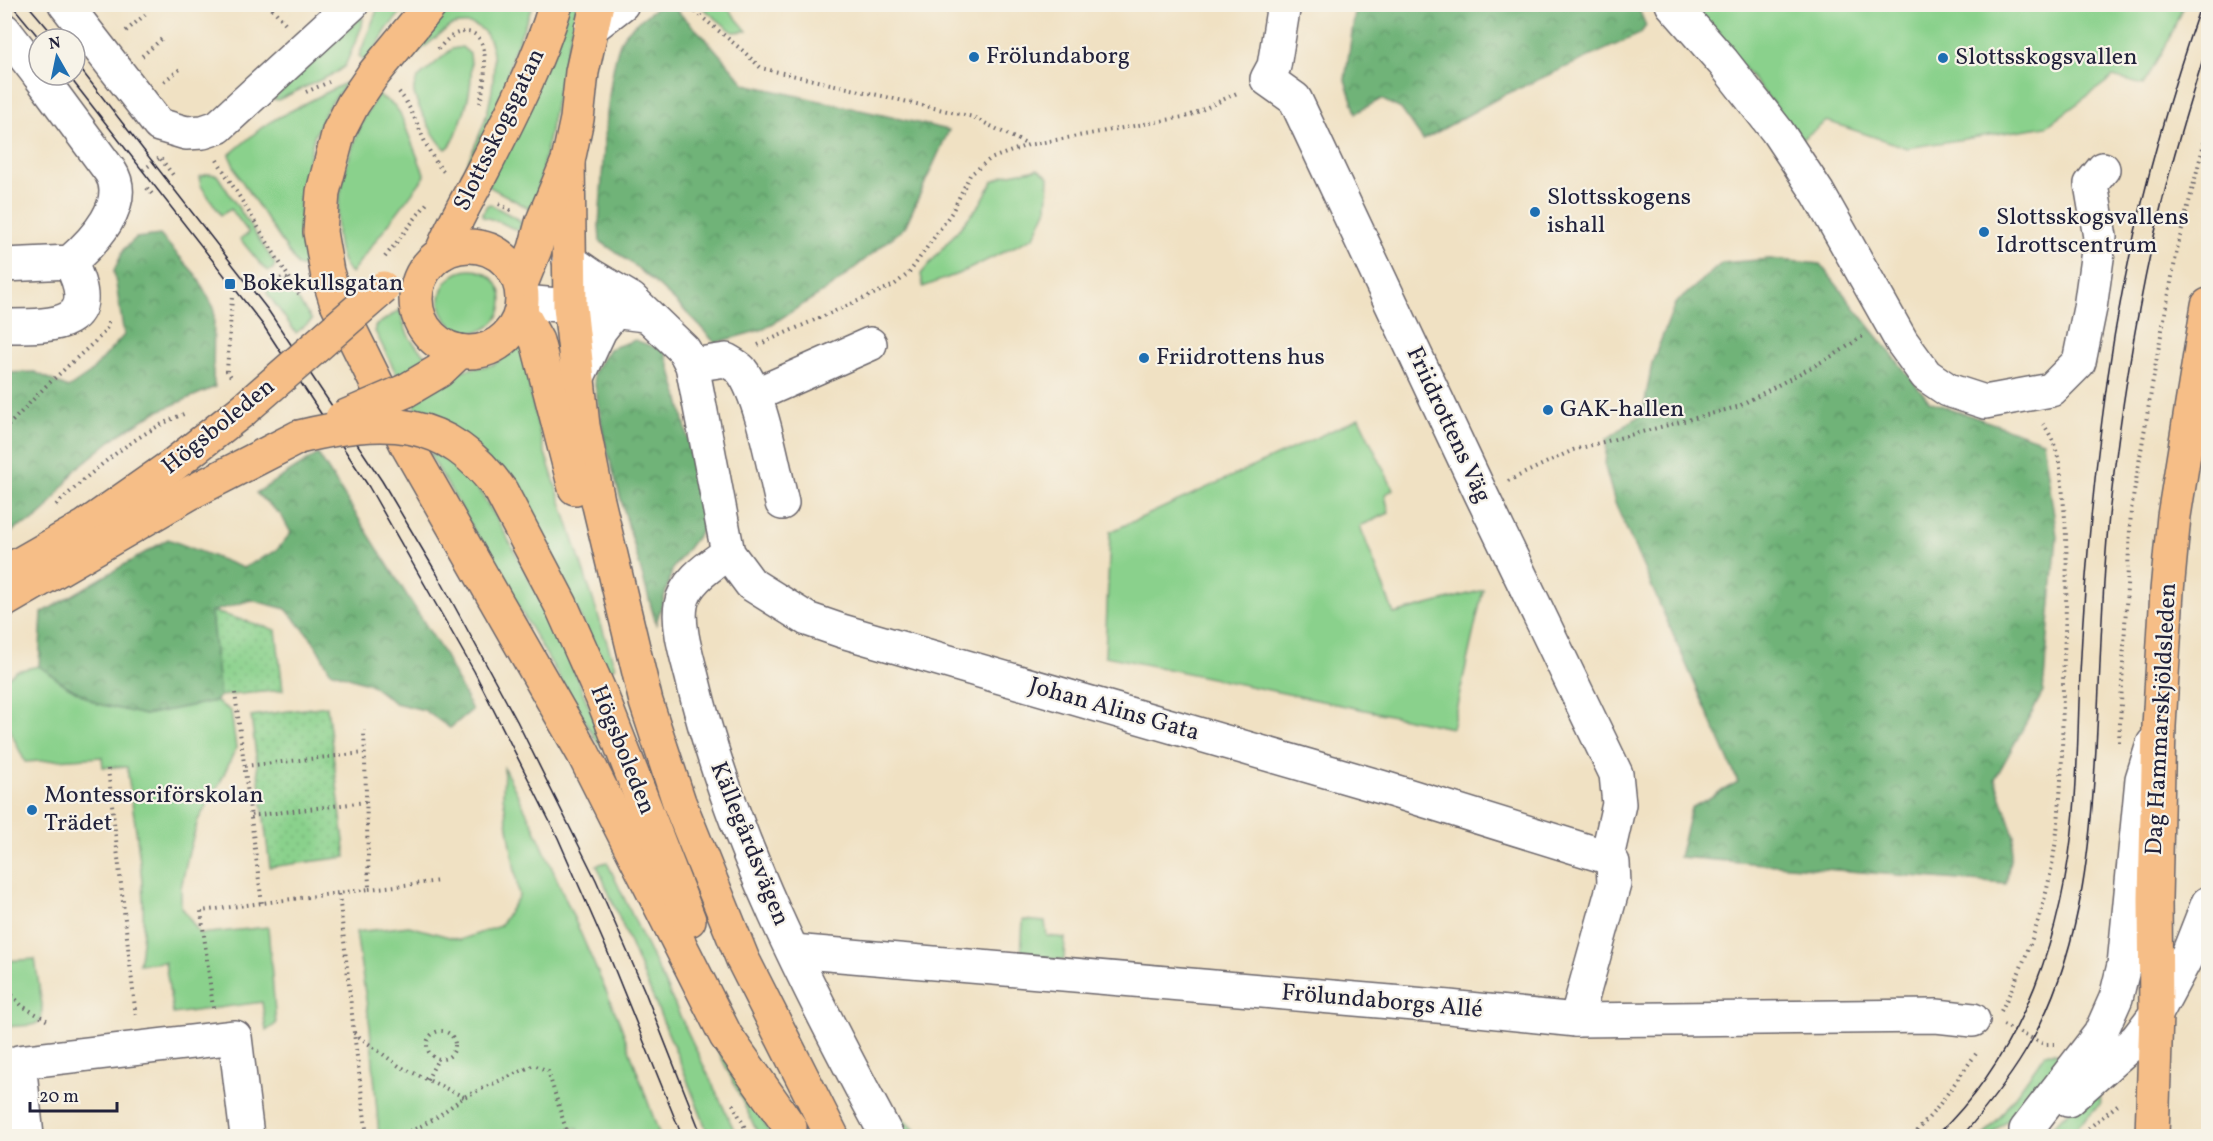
<svg xmlns="http://www.w3.org/2000/svg" width="2213" height="1141" font-family="Vollkorn,serif">
<defs>
<pattern id="forest-crowns" width="20" height="18" patternUnits="userSpaceOnUse" patternTransform="scale(1.5)"><rect width="20" height="18" fill="#6fb378"/><path d="M2 6a3 3 0 1 1 6 0M12 15a3 3 0 1 1 6 0" fill="none" stroke="#5b9164"/></pattern>
<pattern id="park-dots" width="8" height="8" patternUnits="userSpaceOnUse" patternTransform="scale(1.5)"><rect width="8" height="8" fill="#8ad18c"/><path d="M2 2h.1M6 6h.1" fill="none" stroke="#77b37a" stroke-width="1.8" stroke-linecap="round"/></pattern>
</defs>
<rect width="100%" height="100%" fill="#f7f3e8"/>
<filter id="ink" filterUnits="userSpaceOnUse"><feTurbulence type="fractalNoise" baseFrequency=".0167" numOctaves="2"/><feDisplacementMap in="SourceGraphic" scale="12" xChannelSelector="R" yChannelSelector="G"/><feConvolveMatrix kernelMatrix="1 2 1 2 8 2 1 2 1" color-interpolation-filters="sRGB"/></filter>
<filter id="wash" filterUnits="userSpaceOnUse"><feTurbulence type="fractalNoise" baseFrequency=".008" numOctaves="4" result="noise"/><feDisplacementMap in="SourceGraphic" scale="24" xChannelSelector="R" yChannelSelector="G"/><feGaussianBlur stdDeviation="1.35" result="paint"/><feColorMatrix in="noise" values="0 0 0 0 0 0 0 0 0 0 0 0 0 0 0 0 0 1.4 0 .05"/><feComposite in="paint" operator="in"/></filter>
<g filter="url(#wash)">
<rect width="100%" height="100%" fill="#f0e1c3"/>
<g fill="#8ad18c" stroke="#567a64" stroke-width="1.5">
<path d="M379,5H407L387,29L368,61H364L359,56Z"/>
<path d="M452,5H533L512,56L505,87L467,176L462,174C470,157 478,140 484,123C495,91 509,9 450,26L393,73L419,40Z"/>
<path d="M566,5H578L562,70L534,211L488,186Z"/>
<path d="M699,5H725L747,31L733,32Z"/>
<path d="M1692,5H2183L2170,38L2143,85L2113,77L2047,126L1907,148L1827,121L1802,139Z"/>
<path d="M360,18H363L362,26L345,66L335,73L278,100L273,99Z"/>
<path d="M462,47L470,54C474,81 468,104 458,129C455,136 453,145 446,149C436,142 417,106 414,93C413,88 415,84 417,79L452,49Z"/>
<path d="M349,81L328,107L314,137L300,195V237L307,269L298,266L290,254L239,177L229,155L261,128L277,118Z"/>
<path d="M377,94L394,105L400,113L425,176L351,273C321,243 346,161 360,127C364,116 372,106 377,94Z"/>
<path d="M1038,169L1049,177L1047,208L1034,237L963,272L923,287L921,274L980,204L993,181L1005,175Z"/>
<path d="M208,174L217,175L275,264L273,269L268,271L263,267L240,239L249,233L231,209L221,215L201,186L199,177Z"/>
<path d="M490,204L521,221L520,229L516,230L498,221L483,217L482,214L487,205Z"/>
<circle cx="471" cy="301" r="31"/>
<path d="M278,281L286,283L312,320L296,333L267,293L270,284Z"/>
<path d="M400,310C406,334 408,339 426,356L399,377L397,375L375,331V326Z"/>
<path d="M520,347H524L531,397L544,450L615,667L606,672L574,603L418,414L413,399L463,370L493,365Z"/>
<path d="M1359,418L1393,489L1385,495L1389,513L1360,526L1394,614L1483,590L1452,728L1105,656L1110,532Z"/>
<path d="M429,453L438,455L449,462L471,479L496,517L557,630L605,745L601,746L597,742Z"/>
<path d="M39,666L67,686L144,715L215,701L231,711L236,748L219,785L198,820L188,855L181,888V906L200,934L268,927L276,1024L266,1031L262,1002L173,1014L165,962L139,964C151,902 135,830 127,767H103L102,757L25,762L7,724L5,723V680L16,671Z"/>
<path d="M504,768L534,827L620,1023L660,1136H579L578,1128L502,1136H379L370,1027L356,932L409,926L460,940L500,926L519,896L503,796Z"/>
<path d="M607,862L737,1136H709L681,1064L597,865Z"/>
<path d="M1023,920L1045,922L1047,936L1065,938L1064,960L1021,956Z"/>
<path d="M675,947L771,1136H759L695,1002Z"/>
<path d="M35,959L42,1005L41,1021L33,1025L5,1027V961Z"/>
<path d="M2046,1053H2055L2065,1059L2025,1106L1989,1136H1983L1999,1118Z"/>
<path d="M2093,1091L2098,1094L2101,1103L2068,1136H2041Z"/>
<path d="M881,1099L922,1136H895Z"/>
</g>
<g fill="url(#forest-crowns)" stroke="#486a5a" stroke-width="1.5">
<path d="M661,4L671,5L708,41L745,84L949,130L905,227L834,285L764,329L715,343C681,304 643,269 600,241L599,225C602,189 606,57 625,34C635,22 649,14 661,4Z"/>
<path d="M1356,5H1637L1646,26L1640,34L1502,96L1423,140L1401,109L1381,99L1356,113L1345,80Z"/>
<path d="M160,235L196,275L214,308L213,377L215,387L154,413L118,435L76,469L46,510L33,521L17,527L5,539V443L10,436L5,434V373L35,372L68,388L90,373L124,335L114,271L124,249L136,238Z"/>
<path d="M1770,259L1820,264L1929,401L2043,441L2057,536L2043,692L1995,779L2014,836L2006,884L1679,857L1691,808L1738,782L1615,503L1605,467L1607,439L1643,413L1652,363L1675,304L1722,263Z"/>
<path d="M635,340L665,351C684,408 694,467 704,527L673,568L656,624L604,439L593,373L609,349Z"/>
<path d="M318,454L444,654L472,710L450,728L424,710L395,703L370,684L330,671L312,639L286,609L251,600L211,612L220,696L215,701L145,715L98,704L67,686L39,666L42,613L168,539L243,568L276,551L291,533L281,515L256,493Z"/>
</g>
<g fill="url(#park-dots)" stroke="#567a64" stroke-width="1.5">
<path d="M211,611L276,630L283,690L220,696Z"/>
<path d="M327,706L346,857L270,867L251,716Z"/>
</g>
</g>
<g filter="url(#ink)">
<g fill="none" stroke-linecap="round" stroke-linejoin="round">
<g stroke="#6a656b" stroke-width="36">
<g id="minor">
<path d="M65,4L159,125L186,133L203,132L218,127L352,4"/>
<path d="M1284,4L1274,66L1267,79L1295,99L1481,494L1616,774L1619,804L1607,857"/>
<path d="M1672,4L1723,62L1777,131L1818,193L1902,342L1926,375L1948,390L1985,402L2051,390L2079,362L2090,308L2100,237L2091,184L2103,169"/>
<path d="M591,28L622,4"/>
<path d="M4,30L39,75"/>
<path d="M569,260L592,276L631,299L684,350L692,365L728,553L751,584L807,619L842,631L1381,787L1607,857L1613,863L1614,884L1576,1020"/>
<path d="M4,265L70,262C93,242 131,203 110,171L39,75"/>
<path d="M523,302L570,306L645,315"/>
<path d="M4,326C53,326 104,328 70,262"/>
<path d="M692,365L726,360C731,363 737,366 741,370C761,394 774,470 782,503"/>
<path d="M578,377L600,330L615,311"/>
<path d="M755,395L870,344"/>
<path d="M728,553C710,566 685,581 681,605C677,627 688,660 693,681C731,841 810,993 887,1136"/>
<path d="M793,951L1449,1007L1576,1020L1936,1016L1973,1020"/>
<path d="M2068,1100L2137,1039L2156,1014L2188,954L2208,903"/>
<path d="M2026,1130L2100,1034L2116,998L2124,965L2142,779L2153,744"/>
<path d="M27,1136L19,1062L235,1037L247,1136"/>
</g>
</g>
<g stroke="#6a656b" stroke-width="36">
<g id="major">
<path d="M431,4L372,76L353,104L339,131L323,192L320,232L327,272L336,301L407,445L583,753L726,1036L790,1127"/>
<path d="M568,161L570,306L583,426L598,501L646,702L679,802L743,960L832,1136"/>
<circle cx="469" cy="299" r="53"/>
<path d="M441,254C452,225 468,199 482,172C510,118 538,63 556,4"/>
<path d="M521,284L535,249L542,223L568,161L577,119L582,72L597,4"/>
<path d="M521,312L537,341L575,488"/>
<path d="M405,391L439,371L460,351"/>
<path d="M501,491L561,605L602,697L689,920"/>
<path d="M4,573L86,526L173,465L242,411"/>
<path d="M4,601L190,493L299,437"/>
<path d="M2152,1136L2156,1014L2155,899L2159,726L2167,591L2174,516L2208,305"/>
</g>
</g>
<g stroke="#6a656b" stroke-width="4" stroke-dasharray="1.5 4.5" stroke-linecap="butt">
<path d="M268,4L286,24"/>
<path d="M686,4L742,50L761,68L973,117L1028,145"/>
<path d="M126,31L146,14"/>
<path d="M438,49C442,45 447,39 452,36C456,33 461,32 466,32C494,32 484,86 480,103"/>
<path d="M142,56L164,37"/>
<path d="M164,81L183,67"/>
<path d="M306,92L329,82"/>
<path d="M399,92C419,116 423,152 446,174"/>
<path d="M161,159L173,175"/>
<path d="M217,160L299,294"/>
<path d="M143,170L161,157"/>
<path d="M147,188L152,194"/>
<path d="M499,204L514,212"/>
<path d="M385,257L428,202"/>
<path d="M257,285L283,278L291,280"/>
<path d="M232,298L227,371L232,378"/>
<path d="M758,345L894,285L909,273L952,212L970,175L990,159L1028,145L1189,116L1239,92"/>
<path d="M4,430L46,386L102,335L108,326V321"/>
<path d="M1508,481L1573,450L1737,407L1836,354L1863,336"/>
<path d="M56,505C96,468 134,434 186,413"/>
<path d="M235,693L262,904"/>
<path d="M2119,742L2131,510L2158,351L2178,245L2208,128"/>
<path d="M245,766L364,753"/>
<path d="M108,769L136,1017"/>
<path d="M251,816L366,802"/>
<path d="M369,889L440,881"/>
<path d="M339,894L354,1033L367,1136"/>
<path d="M4,986L22,1006L48,1021"/>
<path d="M213,1008L201,911L369,889L364,730"/>
<path d="M2001,1011C2024,965 2043,915 2052,865C2063,805 2062,744 2063,683C2065,621 2070,559 2063,497C2061,471 2059,445 2043,424"/>
<path d="M2003,1025L2044,1044H2054"/>
<circle cx="441" cy="1045" r="14"/>
<path d="M354,1033L399,1066L464,1097"/>
<path d="M427,1080L438,1059"/>
<path d="M733,1104L749,1136"/>
<path d="M386,1136L413,1130L434,1119L464,1097L534,1065L548,1071L568,1136"/>
<path d="M1913,1136L1937,1108L1978,1051"/>
<path d="M2079,1136L2121,1102"/>
</g>
<use href="#minor" stroke="#fff" stroke-width="33"/>
<use href="#major" stroke="#f6be87" stroke-width="33"/>
<g stroke="#22223b" stroke-width="1.5">
<path d="M11,4L40,39"/>
<path d="M27,4L57,39"/>
<path d="M75,62L268,310L382,481L437,574L517,721L596,880L645,992L702,1136"/>
<path d="M68,75L263,325L369,487L474,671L558,838L604,943L682,1136"/>
<path d="M1936,1136C2025,1051 2064,931 2074,811C2078,765 2078,720 2080,674C2084,589 2091,504 2102,420C2119,279 2154,139 2201,4"/>
<path d="M1962,1136C1988,1106 2013,1075 2032,1040C2084,945 2092,834 2097,729C2101,655 2102,580 2110,506C2121,409 2136,313 2158,219C2172,159 2190,101 2208,43"/>
</g>
<g stroke="#6a656b" stroke-width="36" stroke-linecap="butt">
<g id="major-bridge">
<path d="M242,411L383,288"/>
<path d="M342,418L405,391"/>
<path d="M299,437C383,417 446,414 501,491"/>
</g>
</g>
<use href="#major-bridge" stroke="#f6be87" stroke-width="33"/>
</g>
</g>
<g fill="#1f6fb2" stroke="#f7f3e8" stroke-width="2">
<circle cx="974" cy="57" r="6"/>
<circle cx="1943" cy="58" r="6"/>
<circle cx="1535" cy="212" r="6"/>
<circle cx="1984" cy="232" r="6"/>
<rect x="224" y="278" width="12" height="12" rx="3"/>
<circle cx="1144" cy="358" r="6"/>
<circle cx="1548" cy="410" r="6"/>
<circle cx="32" cy="810" r="6"/>
</g>
<g text-anchor="middle" dominant-baseline="central" stroke-width="4.5" stroke-linejoin="round" paint-order="stroke">
<g font-size="24" fill="#22223b" stroke="#f7f3e8" text-anchor="start">
<text x="986" y="57">Frölundaborg</text>
<text x="1955" y="58">Slottsskogsvallen</text>
<text x="1547" y="198">Slottsskogens<tspan x="1547" dy="28">ishall</tspan></text>
<text x="1996" y="218">Slottsskogsvallens<tspan x="1996" dy="28">Idrottscentrum</tspan></text>
<text x="242" y="284">Bokekullsgatan</text>
<text x="1156" y="358">Friidrottens hus</text>
<text x="1560" y="410">GAK-hallen</text>
<text x="44" y="796">Montessoriförskolan<tspan x="44" dy="28">Trädet</tspan></text>
</g>
<g font-size="24" fill="#22223b" stroke="#f7f3e8">
<text transform="translate(500 130) rotate(-64)">Slottsskogsgatan</text>
<text transform="translate(1448 425) rotate(65)">Friidrottens Väg</text>
<text transform="translate(219 427) rotate(-39)">Högsboleden</text>
<text transform="translate(1114 710) rotate(16)">Johan Alins Gata</text>
<text transform="translate(2162 719) rotate(-87)">Dag Hammarskjöldsleden</text>
<text transform="translate(622 750) rotate(68)">Högsboleden</text>
<text transform="translate(749 844) rotate(68)">Källegårdsvägen</text>
<text transform="translate(1382 1002) rotate(5)">Frölundaborgs Allé</text>
</g>
</g>
<rect width="2213" height="1141" fill="none" stroke="#f7f3e8" stroke-width="24"/>
<g transform="translate(57 57) rotate(351)"><circle r="28" fill="#f7f3e8" stroke="#a29fa3" stroke-width="1.5"/>
<path d="M0-4.5L10 22L0 15L-10 22Z" fill="#1f6fb2"/>
<text y="-9" font-size="16" font-weight="bold" text-anchor="middle" fill="#22223b">N</text>
</g>
<path d="M30 1102v9h87v-9" fill="none" stroke="#22223b" stroke-width="3"/>
<text x="39" y="1102" font-size="18" fill="#22223b" stroke="#f7f3e8" stroke-width="4.5" paint-order="stroke">20 m</text>
</svg>
